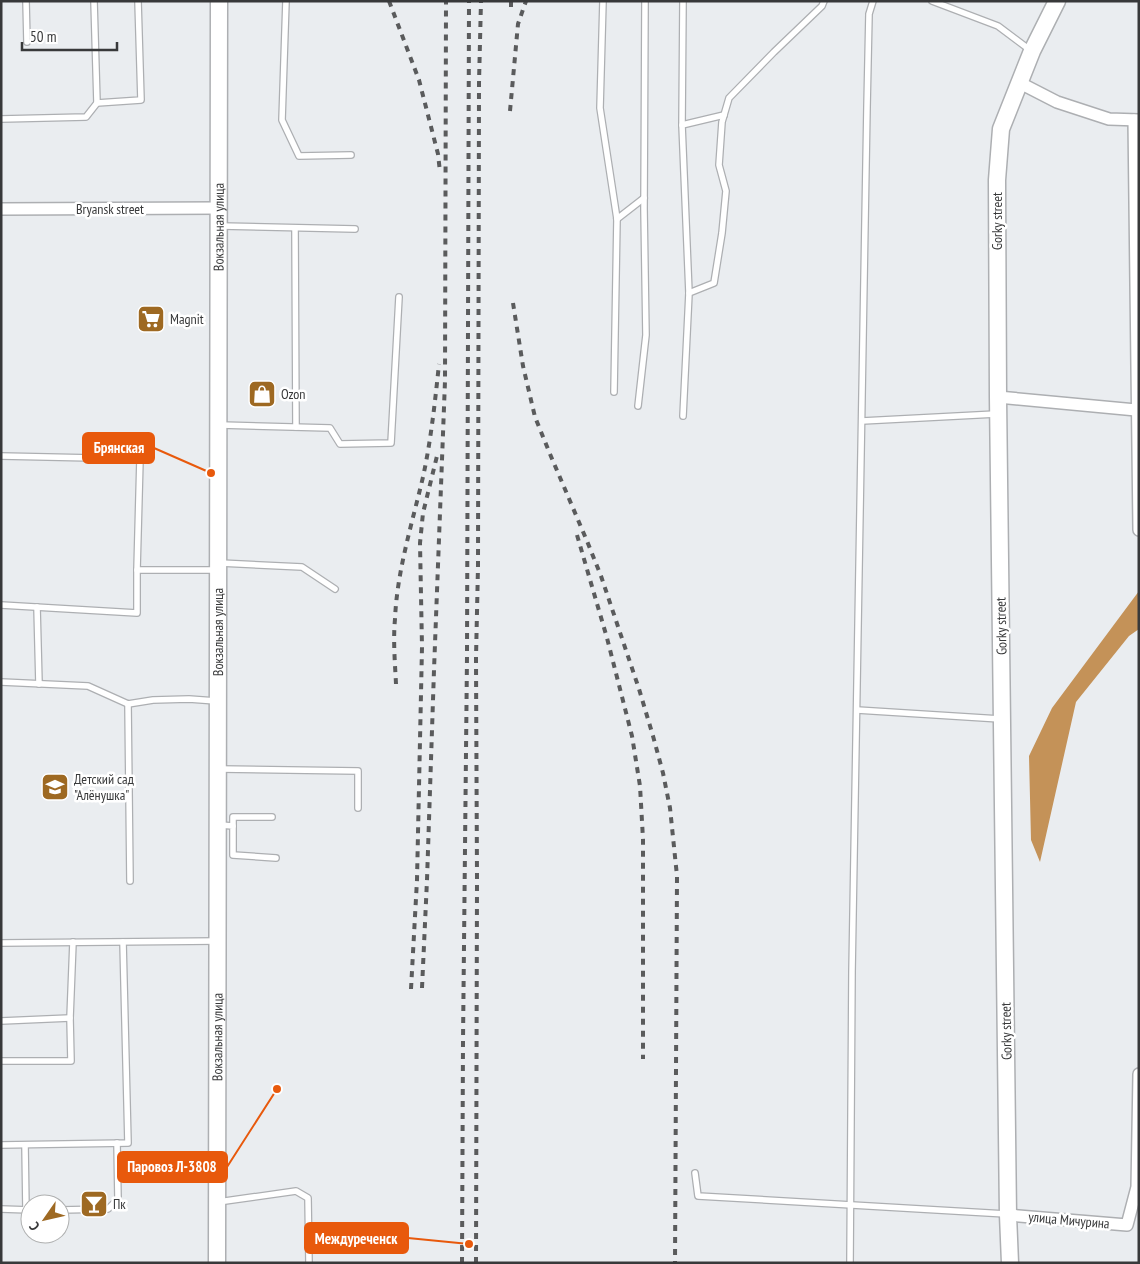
<svg xmlns="http://www.w3.org/2000/svg" width="1140" height="1264" font-family="'PT Sans Narrow',sans-serif">
<rect width="100%" height="100%" fill="#eaedf0"/>
<path fill="#c49258" d="M1139,591V629L1129,636L1076,702L1040,862L1031,840L1029,756L1052,708Z"/>
<g fill="none" stroke-linecap="round" stroke-linejoin="round">
<g stroke="#adafb2" stroke-width="8">
<g id="service">
<path d="M26,1L27,42"/>
<path d="M94,1L97,103"/>
<path d="M286,1L282,120L299,156L351,155"/>
<path d="M603,1L600,108L617,219L614,392"/>
<path d="M932,1L998,26L1030,50"/>
<path d="M1,119L86,117L97,103L141,100L138,1"/>
<path d="M682,125L683,1"/>
<path d="M617,219L644,198"/>
<path d="M221,226L355,229"/>
<path d="M295,228L296,427"/>
<path d="M689,293L682,125L724,115"/>
<path d="M638,406L646,335L644,209L645,1"/>
<path d="M683,416L689,293L714,283L722,233L726,191L719,165L722,122L729,98L774,52L822,6L824,1"/>
<path d="M862,421L996,414"/>
<path d="M220,425L330,428L340,444L391,443L399,297"/>
<path d="M1,456L140,459L137,570H216"/>
<path d="M220,563L302,567L335,589"/>
<path d="M1,605L137,613V570"/>
<path d="M37,607L39,684"/>
<path d="M1,682L88,686L128,704L153,700L189,699L216,701"/>
<path d="M128,704L130,881"/>
<path d="M857,710L1000,719"/>
<path d="M220,769L358,771V808"/>
<path d="M220,825L233,826V855L276,858"/>
<path d="M233,826V817H272"/>
<path d="M1,943L217,941"/>
<path d="M1,1021L70,1018"/>
<path d="M1,1061H71L70,1018L73,942"/>
<path d="M1,1145L128,1143L123,942"/>
<path d="M25,1145L26,1210"/>
<path d="M695,1173L698,1196L1006,1214"/>
<path d="M218,1202L296,1191L308,1198L309,1263"/>
<path d="M1,1209L30,1210"/>
<path d="M60,1210L108,1209L118,1199L117,1143"/>
<path d="M850,1263L852,972L867,107L869,14L873,1"/>
</g>
</g>
<g stroke="#adafb2" stroke-width="14">
<g id="minor">
<path d="M1020,83L1057,102L1109,119L1139,120"/>
<path d="M1134,120L1139,530"/>
<path d="M1,209L219,208"/>
<path d="M998,397L1136,410"/>
<path d="M1008,1215L1127,1225L1137,1187L1139,1074"/>
</g>
</g>
<g stroke="#adafb2" stroke-width="19">
<g id="secondary">
<path id="s1" d="M217,1263L219,1"/>
<path d="M1010,1263L1008,1215L998,397L997,180L1001,129L1032,51L1057,1"/>
</g>
</g>
<use href="#service" stroke="#fff" stroke-width="5.5"/>
<use href="#minor" stroke="#fff" stroke-width="11"/>
<use href="#secondary" stroke="#fff" stroke-width="16"/>
<g stroke="#5a5b5c" stroke-width="4" stroke-dasharray="6 6" stroke-linecap="butt">
<path d="M389,1L419,80L438,154L440,172"/>
<path d="M511,7V1"/>
<path d="M510,111L518,24L526,1"/>
<path d="M513,303L523,366L535,417L550,454L587,541L601,576L639,689L653,736L663,773L670,808L677,876L675,1263"/>
<path d="M577,535L607,638L632,736L640,786L643,839V1059"/>
<path d="M396,684C395,663 393,641 395,619C397,571 412,524 423,477C431,440 435,402 439,364"/>
<path d="M422,988L427,880L434,670L445,381L446,1"/>
<path d="M411,989L417,880L422,647L420,543L423,513L437,456"/>
<path d="M462,1263L463,1041L467,656L469,1"/>
<path d="M476,1263L477,879L476,658L478,566L479,83L481,1"/>
</g>
</g>
<defs>
<g id="supermarket-square" transform="scale(1.4375)"><rect x="-9" y="-9" width="18" height="18" rx="4" fill="#9e6922" stroke="#fff"/><path d="M-6-5.5h2.5l.6 2H6L4.5 2H-2.5L-4.4-4H-6ZM-1.5 3.2a1.3 1.3 0 1 0 .1 0ZM3 3.2a1.3 1.3 0 1 0 .1 0Z" fill="#fff"/></g>
<g id="shop-square" transform="scale(1.4375)"><rect x="-9" y="-9" width="18" height="18" rx="4" fill="#9e6922" stroke="#fff"/><path d="M-5-2.5h2.3a2.7 3.5 0 0 1 5.4 0H5L5.5 6h-11ZM-1.5-2.5h3a1.5 2.3 0 0 0-3 0Z" fill="#fff"/></g>
<g id="school-square" transform="scale(1.4375)"><rect x="-9" y="-9" width="18" height="18" rx="4" fill="#9e6922" stroke="#fff"/><path d="M0-5L7-2L0 1L-7-2ZM-4 1L0 2.5L4 1V4Q0 6-4 4Z" fill="#fff"/></g>
<g id="bar-square" transform="scale(1.4375)"><rect x="-9" y="-9" width="18" height="18" rx="4" fill="#9e6922" stroke="#fff"/><path d="M-6-5H6L.8 .8V4.5H3.5V6h-7V4.5H-.8V.8Z" fill="#fff"/></g>
</defs>
<g fill-rule="evenodd">
<use href="#supermarket-square" x="151" y="319"/>
<use href="#shop-square" x="262" y="394"/>
<use href="#school-square" x="55" y="787"/>
<use href="#bar-square" x="94" y="1204"/>
</g>
<g text-anchor="middle" dominant-baseline="central" stroke-width="5" stroke-linejoin="round" paint-order="stroke">
<g font-size="14" fill="#38393a" stroke="#fff">
<text x="110" y="209">Bryansk street</text>
<text transform="translate(997 221) rotate(-90)">Gorky street</text>
<text stroke="none"><textPath href="#s1" startOffset="1036">Вокзальная улица</textPath></text>
<text transform="translate(1001 626) rotate(-91)">Gorky street</text>
<text stroke="none"><textPath href="#s1" startOffset="631">Вокзальная улица</textPath></text>
<text transform="translate(1006 1031) rotate(-91)">Gorky street</text>
<text stroke="none"><textPath href="#s1" startOffset="226">Вокзальная улица</textPath></text>
<text transform="translate(1069 1220) rotate(5)">улица Мичурина</text>
</g>
<g font-size="14" fill="#38393a" stroke="#fff" text-anchor="start">
<text x="170" y="319">Magnit</text>
<text x="281" y="394">Ozon</text>
<text x="74" y="779">Детский сад<tspan x="74" dy="16">"Алёнушка"</tspan></text>
<text x="113" y="1204">Пк</text>
</g>
</g>
<path fill="none" stroke="#e8590c" stroke-width="2" d="M211 473L154 448M277 1089L227 1167M469 1244L408 1238"/>
<g fill="#e8590c" stroke="#fff" stroke-width="2">
<circle cx="211" cy="473" r="5"/>
<circle cx="277" cy="1089" r="5"/>
<circle cx="469" cy="1244" r="5"/>
</g>
<g fill="#e8590c" stroke="#e8590c" stroke-width="2">
<rect x="83" y="433" width="71" height="30" rx="5"/>
<rect x="118" y="1152" width="109" height="30" rx="5"/>
<rect x="305" y="1223" width="103" height="30" rx="5"/>
</g>
<g font-size="15" text-anchor="middle" font-weight="bold" fill="#fff">
<text x="119" y="453">Брянская</text>
<text x="172" y="1172">Паровоз Л-3808</text>
<text x="356" y="1244">Междуреченск</text>
</g>
<rect width="1140" height="1264" fill="none" stroke="#38393a" stroke-width="5"/>
<g transform="translate(45 1219) rotate(236)"><circle r="24" fill="#ffffff" stroke="#afb0b0"/>
<path d="M0-4L9 19L0 12L-9 19Z" fill="#9e6922"/>
<text y="-8" font-size="14" font-weight="bold" text-anchor="middle" fill="#38393a">С</text>
</g>
<path d="M22 42v8h95v-8" fill="none" stroke="#38393a" stroke-width="2.5"/>
<text x="30" y="42" font-size="15" fill="#38393a" stroke="#ffffff" stroke-width="4" paint-order="stroke">50 m</text>
</svg>
